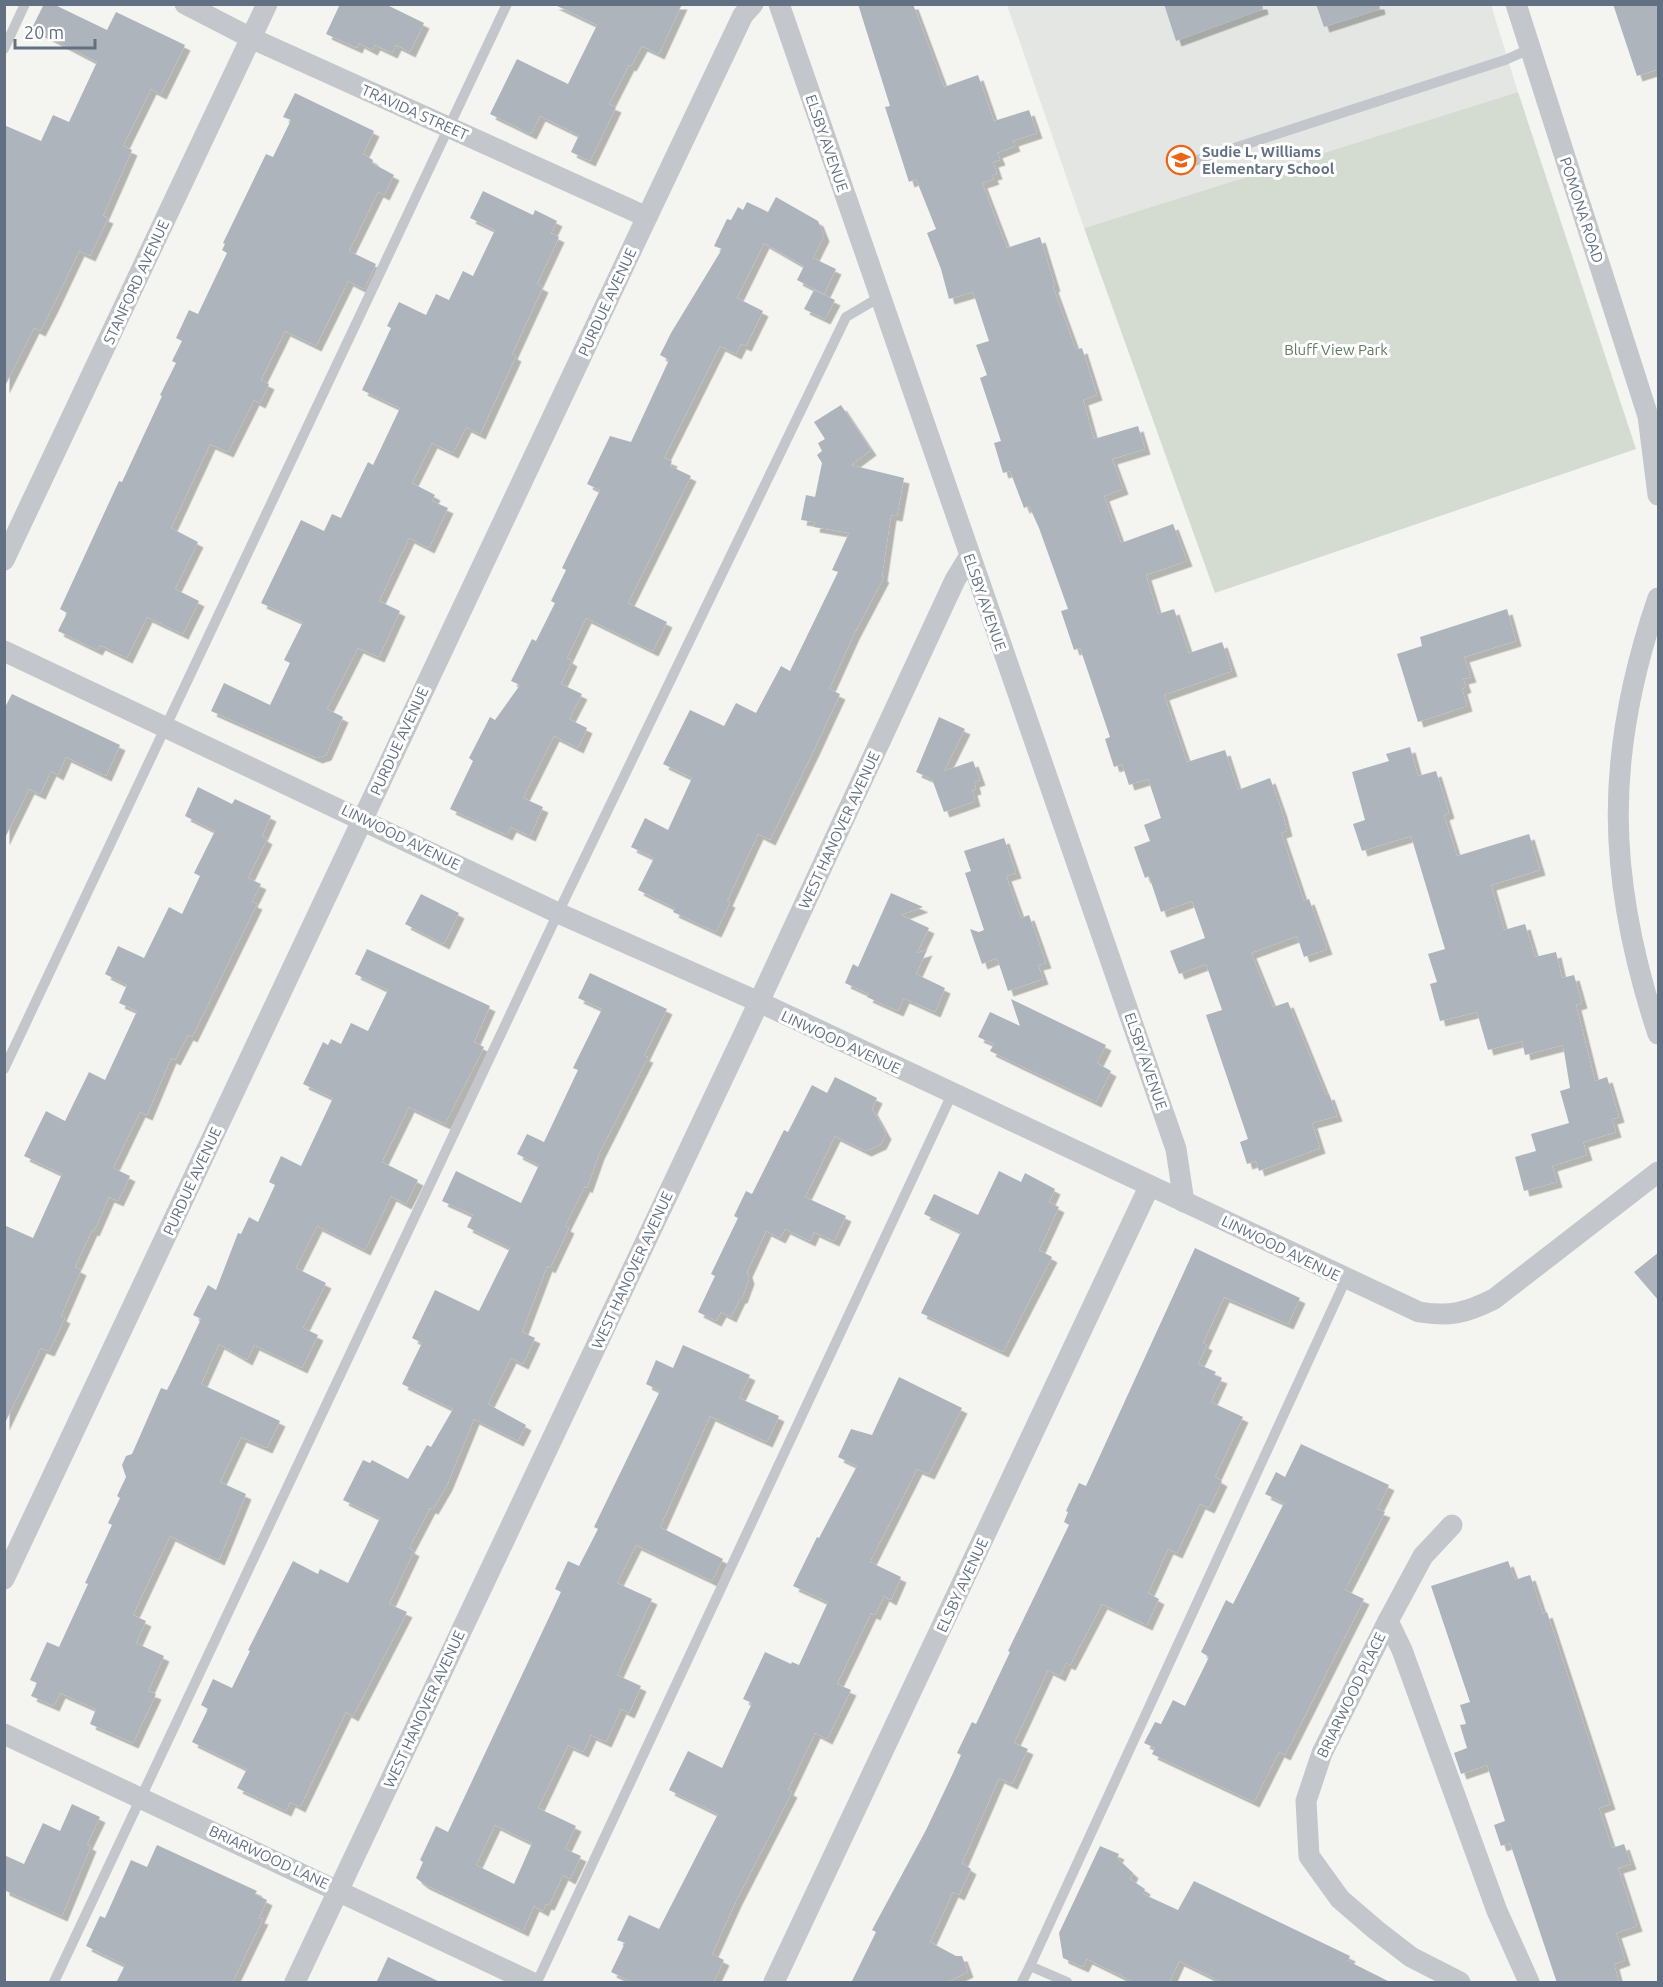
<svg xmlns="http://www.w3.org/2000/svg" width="1663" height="1987" font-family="Ubuntu,sans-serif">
<defs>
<filter id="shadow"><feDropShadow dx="5.5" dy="5.5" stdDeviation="0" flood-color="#0004"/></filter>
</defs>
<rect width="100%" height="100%" fill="#f4f5f0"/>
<path fill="#e4e6e3" d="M1007,5H1491L1518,92L1084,228Z"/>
<path fill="#d4dcd1" d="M1518,92L1636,449L1215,593L1084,228Z"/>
<g fill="#aeb4bb" fill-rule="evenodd" filter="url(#shadow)">
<path d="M44,4H53L107,30L116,12L185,45L161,94L151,89L123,146L132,150L103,216L108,218L90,256L79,251L52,308L40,331L34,328L4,388V125L41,141L53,115L69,122L97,62L32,28Z"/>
<path d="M340,4H385L424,23L410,52L396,45L392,53L375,45L372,50L359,43L357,48L326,34Z"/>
<path d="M553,4H682L659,54L642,46L631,66L629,65L609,104L616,107L590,161L571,152L579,135L540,116L531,134L490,114L517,59L568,84L597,25Z"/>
<path d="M858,4H913L944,87L978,75L994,121L1029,110L1037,133L1013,141L1015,146L997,153L1000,160L993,162L997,174L992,175L994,179L982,183L1007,248L1040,237L1055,286L1053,287L1076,350L1082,348L1097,395L1083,400L1094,439L1138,426L1145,449L1112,459L1123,489L1104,496L1121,543L1173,524L1187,561L1146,575L1158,614L1174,609L1189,653L1222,642L1232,671L1164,695L1187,762L1225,750L1238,790L1270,778L1282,812L1287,831L1281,833L1304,901L1309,899L1327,949L1304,957L1297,936L1251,953L1273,1007L1288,1002L1326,1095L1329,1094L1337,1116L1312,1123L1320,1148L1259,1171L1256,1161L1247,1164L1240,1142L1248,1139L1206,1015L1222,1010L1206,964L1179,974L1170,951L1205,938L1192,901L1161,912L1149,876L1145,878L1134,847L1150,841L1144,825L1161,818L1148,779L1129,785L1122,764L1114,767L1105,739L1110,737L1080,648L1074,650L1061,611L1068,609L1039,528L1029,506L1024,508L1010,471L1003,473L994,443L1001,441L980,378L987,375L976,345L989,341L973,292L949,299L941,269L927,233L936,229L916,179L909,182L885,107L890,106Z"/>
<path d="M1164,4H1262L1263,9L1176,41Z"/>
<path d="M1316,4H1379L1380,9L1324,27Z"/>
<path d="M1613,4H1659V69L1637,76Z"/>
<path d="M295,93L374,131L363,154L373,160L372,163L394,175L384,195L378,192L349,251L376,264L364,289L348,281L316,346L285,331L261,380L269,384L260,403L254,400L228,452L210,444L171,528L198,542L175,589L199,601L183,634L147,617L127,658L100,645L97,650L58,631L67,613L60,609L119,481L122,482L162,396L160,395L176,363L172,361L182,341L176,338L189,310L198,314L227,253L222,250L225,244L223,243L266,154L273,157L291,120L283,117Z"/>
<path d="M483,191L533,215L535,210L557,221L551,233L559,237L537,284L543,287L512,354L516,356L480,434L466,427L453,453L432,443L412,483L435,495L432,501L448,508L429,548L409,538L379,601L400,611L379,657L358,648L327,709L343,717L326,755L317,758L211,711L224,683L270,705L290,663L284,660L303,622L261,603L301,520L324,531L332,514L341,518L368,462L373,465L400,408L362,390L391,328L387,326L399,302L426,315L436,294L449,300L463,271L473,276L495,230L470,218Z"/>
<path d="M776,197L818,221L824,236L813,258L836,269L824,294L797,280L804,266L764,243L737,298L763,311L746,346L741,344L736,354L720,346L664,458L672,461L670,466L691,476L628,603L667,622L653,651L586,618L567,658L572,661L561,684L582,694L569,719L587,728L578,748L554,736L523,798L543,807L530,836L511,827L507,835L450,809L473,761L469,758L490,717L495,720L520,685L511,681L532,639L536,641L555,603L551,601L566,570L562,568L600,490L587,484L610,436L631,442L669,360L660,355L671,333L722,249L714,246L727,219L731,220L738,207L743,210L747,202L768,212Z"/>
<path d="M814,290L835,300L825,319L804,309Z"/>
<path d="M841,405L871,450L851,465L904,478L897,516L891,515L882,576L884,577L854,634L829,689L840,694L813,752L770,840L758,834L727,901L730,902L716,932L673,912L675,908L638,890L654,858L631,847L645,818L668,830L692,778L663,764L690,710L724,726L736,703L756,713L781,666L790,671L838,572L832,570L849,533L814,527L815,522L801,520L806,495L815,497L822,463L817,455L822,451L818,443L825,439L814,422Z"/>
<path d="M1507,609L1516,641L1464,657L1471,677L1463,679L1466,687L1462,689L1467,706L1418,722L1397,654L1422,646L1420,637Z"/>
<path d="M12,694L120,745L106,776L66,757L58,775L51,771L40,794L29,789L4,840V709Z"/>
<path d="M939,717L965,729L944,771L973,761L980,780L974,782L976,789L972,790L975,801L944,812L932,779L916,772Z"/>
<path d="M1410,747L1418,776L1436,771L1449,813L1444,815L1457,856L1529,834L1540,870L1491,885L1504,930L1525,924L1535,957L1556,952L1562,978L1574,975L1582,1003L1576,1005L1595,1081L1607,1077L1619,1117L1612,1119L1616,1132L1583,1142L1587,1155L1552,1166L1557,1182L1524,1191L1515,1157L1536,1151L1531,1134L1569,1123L1560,1091L1570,1088L1563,1045L1525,1055L1522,1041L1488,1050L1477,1012L1440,1021L1430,984L1437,982L1428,954L1445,949L1411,836L1362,851L1353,824L1365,820L1352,772L1389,761L1386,754Z"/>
<path d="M198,787L232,804L235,799L271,816L262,836L267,839L248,878L261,884L252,902L257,904L192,1037L188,1035L175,1060L171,1058L147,1115L140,1112L113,1168L130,1176L118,1201L109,1197L94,1231L92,1230L75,1267L81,1270L61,1316L65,1318L49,1351L41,1348L4,1425V1225L33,1238L62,1174L24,1156L46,1111L65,1121L89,1072L105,1080L137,1011L119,1003L127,985L105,974L118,946L144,958L169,907L182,914L200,876L194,873L215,831L185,816Z"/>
<path d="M1004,838L1016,873L1006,876L1021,918L1029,915L1046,963L1038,965L1043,979L1008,991L997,958L982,964L970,929L979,932L984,930L965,873L971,871L964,851Z"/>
<path d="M891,893L923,907L901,915L929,928L917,953L927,950L916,974L945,988L935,1012L904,998L898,1011L867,997L869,994L845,983L853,964L858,967Z"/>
<path d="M421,894L459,913L444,944L405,924Z"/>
<path d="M367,949L490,1006L474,1042L484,1047L445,1124L409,1107L382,1162L418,1180L406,1204L391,1196L365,1250L317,1226L296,1268L326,1283L303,1328L318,1335L302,1368L254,1345L247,1360L219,1344L201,1384L280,1421L267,1448L241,1437L220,1482L246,1494L219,1560L170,1536L133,1615L146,1621L136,1643L164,1656L148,1691L156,1694L133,1743L90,1724L96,1709L60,1693L54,1706L31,1696L37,1683L30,1680L47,1642L59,1647L88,1584L85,1583L112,1525L108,1523L120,1498L117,1496L126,1477L122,1465L126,1456L132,1454L161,1388L167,1390L176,1372L201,1319L193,1315L208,1285L216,1290L238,1233L241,1234L249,1217L258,1222L275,1185L269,1182L281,1156L301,1166L333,1098L303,1084L323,1042L328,1045L331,1039L341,1044L351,1023L368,1031L388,990L355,974Z"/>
<path d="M590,973L667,1009L644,1056L648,1057L599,1154L587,1188L585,1186L565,1226L569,1228L550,1268L547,1266L522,1332L535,1338L523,1364L511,1358L488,1404L526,1425L518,1441L474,1419L447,1485L433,1509L430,1508L409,1548L414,1551L389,1604L407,1612L353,1716L346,1712L300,1807L290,1802L286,1811L237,1788L247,1769L192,1742L208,1709L201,1705L213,1679L232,1688L250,1651L248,1650L293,1561L318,1574L320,1569L348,1583L380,1518L343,1500L363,1460L370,1463L372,1460L408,1479L427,1445L431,1447L453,1409L402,1384L422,1343L412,1338L435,1290L479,1311L510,1248L467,1227L473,1215L442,1201L456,1171L521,1203L539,1165L517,1154L527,1134L544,1142L578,1070L573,1068L602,1009L578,998Z"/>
<path d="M1011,999L1106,1045L1097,1063L1111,1071L1096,1102L990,1051L994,1044L978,1037L990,1012L1020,1026Z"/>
<path d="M835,1077L877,1098L872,1109L886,1134L881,1144L866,1151L835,1136L805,1197L846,1216L834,1241L814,1232L810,1241L785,1229L780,1238L766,1231L747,1272L749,1279L742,1298H740L731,1317L721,1312L716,1321L698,1312L715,1276L711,1274L738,1218L734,1216L746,1191L752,1194L784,1130L788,1132L812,1085L827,1093Z"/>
<path d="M999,1171L1021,1182L1025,1173L1055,1189L1049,1202L1059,1207L1039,1250L1052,1257L1003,1352L921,1313L961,1232L924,1214L934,1194L978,1215Z"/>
<path d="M1195,1248L1300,1298L1288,1324L1224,1297L1203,1343L1207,1345L1198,1364L1216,1372L1214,1375L1222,1378L1211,1402L1243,1417L1215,1477L1222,1481L1209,1508L1200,1504L1177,1553L1168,1549L1148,1593L1159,1599L1147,1625L1102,1604L1070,1665L1066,1663L1060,1676L1048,1670L1014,1743L1028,1749L1012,1784L999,1778L962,1863L971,1869L959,1895L953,1892L930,1942L956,1956H962L968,1972L945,1983H851L876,1932L872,1930L926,1830L954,1771L961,1755L957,1753L972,1722L976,1724L1010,1652L1008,1651L1069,1525L1064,1522L1068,1512L1066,1511L1079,1483L1086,1486Z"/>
<path d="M1659,1252V1301L1634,1272Z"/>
<path d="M683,1345L750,1375L739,1398L779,1416L767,1442L710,1416L660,1527L723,1559L712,1581L636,1545L617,1583L652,1599L617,1675L641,1686L629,1713L621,1709L606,1742L591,1735L583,1752L568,1745L538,1808L576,1826L565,1849L581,1856L570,1879L563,1875L549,1905L546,1904L543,1911L534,1906L523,1931L424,1884L416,1878L423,1862L420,1860L436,1826L448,1832L561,1592L555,1589L568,1561L579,1566L598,1529L594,1527L660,1391L646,1384L656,1360L673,1368ZM495,1825L532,1843L514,1884L476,1865Z"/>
<path d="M899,1377L962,1408L929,1474L917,1469L870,1562L901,1577L891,1600L884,1596L875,1615L871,1613L837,1684L851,1690L827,1739L815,1733L788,1790L792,1792L736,1901L712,1954L724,1960L713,1983H634L611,1972L625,1943L617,1940L629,1915L659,1929L718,1814L669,1790L688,1751L722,1768L752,1703L743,1699L765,1652L791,1664L792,1662L799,1665L828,1602L793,1586L817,1537L819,1538L857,1466L838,1457L851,1429L872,1435Z"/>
<path d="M1301,1444L1389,1485L1377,1509L1385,1512L1345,1590L1364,1599L1285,1755L1279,1752L1254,1802L1152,1754L1155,1748L1144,1743L1155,1722L1161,1724L1173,1700L1185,1706L1209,1657L1201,1652L1226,1600L1233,1604L1284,1503L1265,1494L1276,1472L1285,1477Z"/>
<path d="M1508,1561L1515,1580L1530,1575L1543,1614L1547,1612L1610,1804L1599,1808L1612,1848L1624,1844L1631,1864L1618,1868L1637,1926L1616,1933L1625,1960L1614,1964L1619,1983H1557L1510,1843L1501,1846L1494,1825L1505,1821L1487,1765L1461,1774L1454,1753L1467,1748L1460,1725L1466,1724L1460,1705L1470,1702L1431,1586Z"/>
<path d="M72,1804L100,1817L87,1844L91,1846L62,1916L4,1890V1855L24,1864L43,1823L60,1831Z"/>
<path d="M157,1845L257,1891L255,1894L267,1900L259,1918L263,1919L232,1983H116L125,1965L86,1946L100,1916L105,1918L131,1860L147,1867Z"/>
<path d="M1100,1846L1119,1854L1117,1858L1133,1873L1130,1879L1145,1889L1143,1894L1178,1910L1194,1881L1350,1956L1348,1961L1392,1983H1224L1179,1961L1169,1983H1136L1087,1959L1083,1967L1063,1958L1059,1933Z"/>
<path d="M388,1957L442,1983H376Z"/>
</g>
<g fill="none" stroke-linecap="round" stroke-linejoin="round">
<g stroke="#c3c6ca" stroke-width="10">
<path d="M4,49L25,4"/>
<path d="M1188,163L1505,60L1530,49"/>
<path d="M4,1069L507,4"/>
<path d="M54,1982L558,913L846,317L880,297"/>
<path d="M537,1982L952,1094"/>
<path d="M1022,1982L1030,1966"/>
<path d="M1067,1982L1030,1966L1346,1279"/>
</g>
<g stroke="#c3c6ca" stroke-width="21">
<path d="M185,4L251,38L647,217"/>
<path d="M779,4L1176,1149L1184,1202"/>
<path d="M1516,4L1648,416L1658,495"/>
<path d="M4,560L267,4"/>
<path d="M1658,598C1604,755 1606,877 1658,1034"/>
<path d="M4,651L558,913L759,1002L1419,1312C1450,1317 1466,1313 1494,1299L1658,1172"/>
<path d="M1452,1525L1423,1556L1388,1621L1402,1650L1497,1911L1529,1982"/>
<path d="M4,1579L647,217L743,15L753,4"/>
<path d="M1388,1621L1322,1753L1306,1801L1309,1856L1340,1899L1376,1930L1411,1957L1460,1982"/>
<path d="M4,1734L531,1982"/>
<path d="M295,1982L759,1002L955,580L969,557"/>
<path d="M774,1982L1149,1187"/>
</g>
</g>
<defs>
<g id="school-ring" transform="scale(1.5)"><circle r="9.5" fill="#fff" stroke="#ed6417" stroke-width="1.5"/><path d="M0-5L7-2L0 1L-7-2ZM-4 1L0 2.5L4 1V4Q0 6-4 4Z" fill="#ed6417"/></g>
</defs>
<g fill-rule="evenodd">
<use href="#school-ring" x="1181" y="160"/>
</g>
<g text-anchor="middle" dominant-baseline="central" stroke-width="6" stroke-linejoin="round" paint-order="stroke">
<g font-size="15" fill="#617083" stroke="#fff">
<text transform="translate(415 112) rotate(24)">TRAVIDA STREET</text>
<text transform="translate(827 143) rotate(71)">ELSBY AVENUE</text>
<text transform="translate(1582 210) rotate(72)">POMONA ROAD</text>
<text transform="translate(136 282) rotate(-65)">STANFORD AVENUE</text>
<text transform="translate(607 302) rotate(-65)">PURDUE AVENUE</text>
<text transform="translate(985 602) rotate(71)">ELSBY AVENUE</text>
<text transform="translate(399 741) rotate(-65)">PURDUE AVENUE</text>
<text transform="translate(839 830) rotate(-65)">WEST HANOVER AVENUE</text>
<text transform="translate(401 837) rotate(26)">LINWOOD AVENUE</text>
<text transform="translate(841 1042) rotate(25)">LINWOOD AVENUE</text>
<text transform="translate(1146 1061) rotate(71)">ELSBY AVENUE</text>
<text transform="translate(192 1181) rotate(-65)">PURDUE AVENUE</text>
<text transform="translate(1281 1248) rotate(26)">LINWOOD AVENUE</text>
<text transform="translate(632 1270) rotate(-65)">WEST HANOVER AVENUE</text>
<text transform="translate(962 1585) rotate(-65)">ELSBY AVENUE</text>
<text transform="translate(1351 1695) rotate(-64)">BRIARWOOD PLACE</text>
<text transform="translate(424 1709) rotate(-65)">WEST HANOVER AVENUE</text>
<text transform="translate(269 1857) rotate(25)">BRIARWOOD LANE</text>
</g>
<g font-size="15" font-weight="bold" fill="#617083" stroke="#fff" text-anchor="start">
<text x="1202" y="151">Sudie L, Williams<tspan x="1202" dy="17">Elementary School</tspan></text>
</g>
<g font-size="15" fill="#627a61" stroke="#fff">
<text x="1336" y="349">Bluff View Park</text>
</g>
</g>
<rect width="1663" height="1987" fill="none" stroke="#617083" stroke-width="12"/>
<path d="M15 39v9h80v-9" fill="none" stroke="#617083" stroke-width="3"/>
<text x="24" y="39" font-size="18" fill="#617083" stroke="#ffffff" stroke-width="4.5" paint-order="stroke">20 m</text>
</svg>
